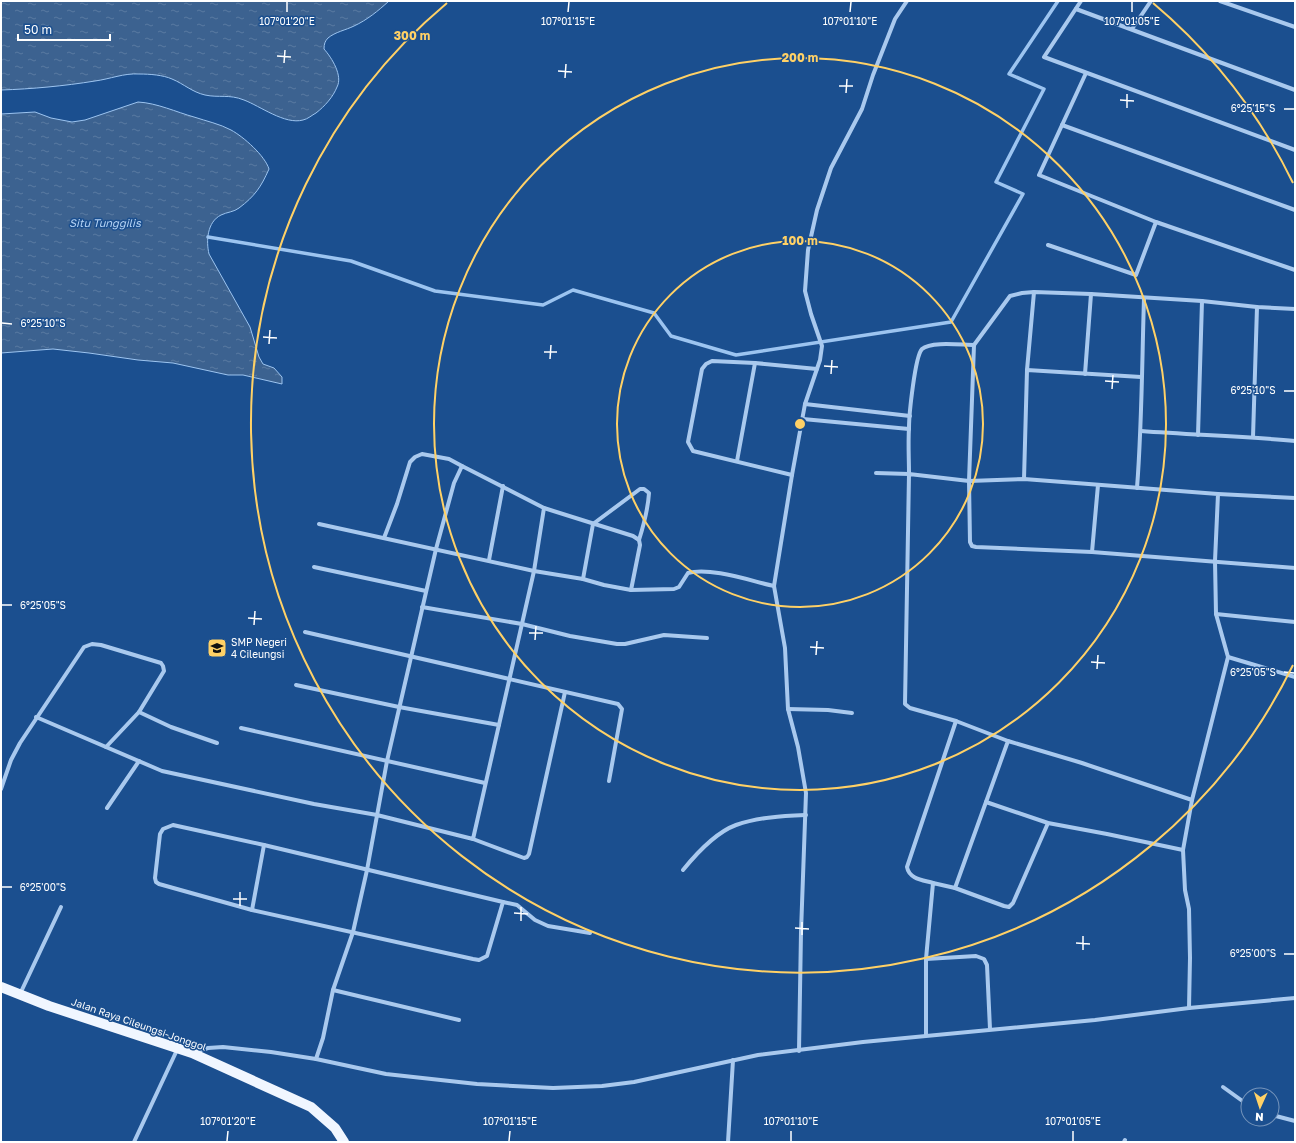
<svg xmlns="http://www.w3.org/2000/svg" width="1296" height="1143" font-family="'Golos Text',sans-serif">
<defs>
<pattern id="water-ripples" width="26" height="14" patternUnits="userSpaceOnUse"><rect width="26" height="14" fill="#3c6290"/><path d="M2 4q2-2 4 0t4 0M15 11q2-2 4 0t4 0" fill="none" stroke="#597aa1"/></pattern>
</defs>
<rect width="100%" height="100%" fill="#1b4f8f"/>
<g fill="url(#water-ripples)" stroke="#9cc4f0">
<path d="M1,1H389C378,11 367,20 354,26C346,30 335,32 328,38C325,41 324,44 324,49C332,58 343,76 337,87C333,97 325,106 316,113C312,115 308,119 303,120C285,125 260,106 244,100C229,94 219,98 205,95C192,92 184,84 172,79C163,75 150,74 139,74C124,73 110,79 95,81C64,86 32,89 1,90Z"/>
<path d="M138,102C157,103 176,112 194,117C206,121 220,124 231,130C244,137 265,156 269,169C261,187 255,196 239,208C234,212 227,212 221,215C207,222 206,241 209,254L250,327L259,357L263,364L274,368L282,377V384L243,375H228L173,363L138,360L89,353L53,349L1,353V114L35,112L51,118L72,122L85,120Z"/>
</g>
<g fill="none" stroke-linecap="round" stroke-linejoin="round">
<path stroke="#9cc4f0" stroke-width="3.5" d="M208,237L351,261L435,291L543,305L573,290L654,313L671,336L736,355L951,322L1023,194L996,182L1044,89L1009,74L1058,1"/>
<g stroke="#a9c9ee" stroke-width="4">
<path d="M1081,1L1044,57L1295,150"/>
<path d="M1220,1L1295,27"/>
<path d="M1076,9L1295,90"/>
<path d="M1132,29L1151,1"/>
<path d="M1086,73L1039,175L1156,222L1295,270"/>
<path d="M1062,125L1295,210"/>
<path d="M1048,245L1136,275L1156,222"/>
<path d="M1295,309L1257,307L1202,301L1091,294L1034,292L1022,293L1010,296L974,345L969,481L970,542L972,546L976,547L1092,552L1295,568"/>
<path d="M1027,370L1034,292"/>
<path d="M1085,374L1091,294"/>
<path d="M805,404L910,416"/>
<path d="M803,419L909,429"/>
<path d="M1141,431C1193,435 1244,436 1295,441"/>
<path d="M1198,435L1202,301"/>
<path d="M1253,437L1257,307"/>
<path d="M737,461L755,363"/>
<path d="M876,473L909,474C909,459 908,443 909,428C909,415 915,356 922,349C931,341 962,345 974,345"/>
<path d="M792,475L693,451L688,442L702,369L706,364L712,361L755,363L817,369"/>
<path d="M1024,479L1027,370L1141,377"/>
<path d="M1137,488C1142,424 1142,361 1144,298"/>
<path d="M1218,494L1295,498"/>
<path d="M544,508L633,536L639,540L640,545L631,590"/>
<path d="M319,524L534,571L583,579L604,585L631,590L674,589L679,587L688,573C711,567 751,581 774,586"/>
<path d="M384,538L397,504L410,462L415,457L422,454L449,459L462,466"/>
<path d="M1092,552L1098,485"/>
<path d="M489,560L503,486"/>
<path d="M314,567L426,591"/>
<path d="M583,579L593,524L640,489H644L649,493C648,509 644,524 639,540"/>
<path d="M422,607L522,624L570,636L617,644H625L664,635L707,638"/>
<path d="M305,632L618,704L622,709L609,781"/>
<path d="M1228,657L1295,677"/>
<path d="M296,685L399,707L499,725"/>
<path d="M788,709L828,710L852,713"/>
<path d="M36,717L162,771L314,804L377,815L473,839L534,571L544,508L462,466L454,483L436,549L387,761L367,870L353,932L333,990L323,1038L316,1059"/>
<path d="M241,728L485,783"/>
<path d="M1008,741L1082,763L1192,800"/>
<path d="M106,747L139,712"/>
<path d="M1,789L11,760L20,743L84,647L92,644L101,645L161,663L163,666L164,671L139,712L171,727L217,743"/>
<path d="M986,802L1008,741L956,721L910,708L905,704L909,474L969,481L1024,479L1218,494L1215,561L1216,614L1295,622"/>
<path d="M107,808L139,761"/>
<path d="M473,839L524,858L527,857L529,854L565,692"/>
<path d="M264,845L503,902L487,956L479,960L473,959L252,910Z"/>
<path d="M683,870C696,854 717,832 736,825C759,817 783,816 806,815"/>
<path d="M933,883C923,880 909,879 907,867L956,721"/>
<path d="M955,888L1004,906L1009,907L1013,903L1048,823"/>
<path d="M503,902L517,905L535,920L548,926L590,933"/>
<path d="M252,910L159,884L156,882L155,878L160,834L163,829L173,825L264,845"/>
<path d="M926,959L976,956L984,959L987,965L990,1029"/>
<path d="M333,990L459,1020"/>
<path d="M20,994L61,907"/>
<path d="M1189,1008L1190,958L1189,909L1185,890L1183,850L1192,800L1228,657L1216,614"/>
<path d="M926,1035V959L933,883L955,888L986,802L1048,823L1107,834L1183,850"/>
<path d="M799,1051L801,932L806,793L798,747L788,709L785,648L774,586L792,475L805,404L820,360L822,346L811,314L805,291L808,250L817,210L831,168L862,109L873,75L895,19L907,1"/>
<path d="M195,1052L208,1048L223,1047L271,1052L316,1059L386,1074L477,1084L553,1088L602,1086L634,1082L758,1055L863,1042L1095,1020L1189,1008L1295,998"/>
<path d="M1223,1087L1248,1105"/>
<path d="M1272,1115L1295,1121"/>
<path d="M134,1142L177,1050"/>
<path d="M728,1142L733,1060"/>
<path d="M1124,1142L1125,1140"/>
</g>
<path stroke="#f0f6ff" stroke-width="10" d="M1,987L49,1006L192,1053L311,1107L335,1128L344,1142"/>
</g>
<path fill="none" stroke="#fff" stroke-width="1.5" d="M287,12V2M568,12L569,2M850,12L851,2M1132,12V2M277,56L291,57M284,63L285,50M558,71L572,72M565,78L566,64M839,86H853M846,93L847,79M1120,100L1134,101M1127,108V94M1284,109H1294M2,323L12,324M263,337L277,338M269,344L270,330M544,352H557M550,359L551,345M824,366L838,367M831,374L832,360M1105,381L1119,382M1112,389L1113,375M1284,391H1294M2,605H12M248,618L262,619M254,625L255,611M529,633H543M535,640L536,626M810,647L824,648M816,655L817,641M1091,662L1105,663M1097,669L1098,655M1284,672L1294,673M2,887H12M233,899H247M240,906V892M514,913L528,914M521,921V907M795,928L809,929M802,935V922M1076,943L1090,944M1083,950V936M1284,954H1294M227,1141L228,1131M509,1141L510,1131M791,1141V1131M1073,1141V1131"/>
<g fill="none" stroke="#ffd166" stroke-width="2">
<circle cx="800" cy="424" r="183"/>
<circle cx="800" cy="424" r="366"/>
<path d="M1293 665A549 549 0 1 1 447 3M1153 3A549 549 0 0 1 1293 183"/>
</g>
<defs>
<g id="school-square" transform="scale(1)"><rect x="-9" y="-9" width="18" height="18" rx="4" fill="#ffd166" stroke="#1b4f8f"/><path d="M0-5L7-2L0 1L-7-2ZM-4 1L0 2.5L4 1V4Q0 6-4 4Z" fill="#111"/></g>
</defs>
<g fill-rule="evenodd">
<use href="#school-square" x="217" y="648"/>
</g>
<g text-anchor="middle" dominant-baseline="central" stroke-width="3" stroke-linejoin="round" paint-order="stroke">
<g font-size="10" fill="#fff" stroke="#1b4f8f" text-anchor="start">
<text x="231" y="642">SMP Negeri<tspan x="231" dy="12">4 Cileungsi</tspan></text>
</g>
<g font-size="10" fill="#fff" stroke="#1b4f8f">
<text transform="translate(139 1024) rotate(19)">Jalan Raya Cileungsi-Jonggol</text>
</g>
<g font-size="11" font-style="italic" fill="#b5d3f5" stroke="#1b4f8f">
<text x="105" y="222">Situ Tunggilis</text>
</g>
</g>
<g font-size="10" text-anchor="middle" fill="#fff" stroke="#1b4f8f" stroke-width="3" stroke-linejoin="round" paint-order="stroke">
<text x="287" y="25">107°01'20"E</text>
<text x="568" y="25">107°01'15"E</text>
<text x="850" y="25">107°01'10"E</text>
<text x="1132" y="25">107°01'05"E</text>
<text x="1253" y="112">6°25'15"S</text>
<text x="43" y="327">6°25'10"S</text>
<text x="1253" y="394">6°25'10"S</text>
<text x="43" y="609">6°25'05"S</text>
<text x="1253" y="676">6°25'05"S</text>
<text x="43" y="891">6°25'00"S</text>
<text x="1253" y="957">6°25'00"S</text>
<text x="228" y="1125">107°01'20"E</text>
<text x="510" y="1125">107°01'15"E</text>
<text x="791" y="1125">107°01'10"E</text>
<text x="1073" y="1125">107°01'05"E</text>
</g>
<circle cx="800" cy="424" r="6" fill="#ffd166" stroke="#1b4f8f" stroke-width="2"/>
<g font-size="12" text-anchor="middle" font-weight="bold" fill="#ffd166" stroke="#1b4f8f" stroke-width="3" stroke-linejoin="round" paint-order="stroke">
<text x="412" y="40">300 m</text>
<text x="800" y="62">200 m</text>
<text x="800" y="245">100 m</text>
</g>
<rect width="1296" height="1143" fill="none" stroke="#ffffff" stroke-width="4"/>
<g transform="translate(1260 1107) rotate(183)"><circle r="19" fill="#1b4f8f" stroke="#7695bc"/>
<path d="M0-3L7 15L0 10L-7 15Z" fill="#ffd166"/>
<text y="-6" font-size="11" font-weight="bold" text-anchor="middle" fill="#ffffff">N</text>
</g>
<path d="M18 34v6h92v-6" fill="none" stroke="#ffffff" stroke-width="2"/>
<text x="24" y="34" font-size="12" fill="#ffffff" stroke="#1b4f8f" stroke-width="3" paint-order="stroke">50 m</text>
</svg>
